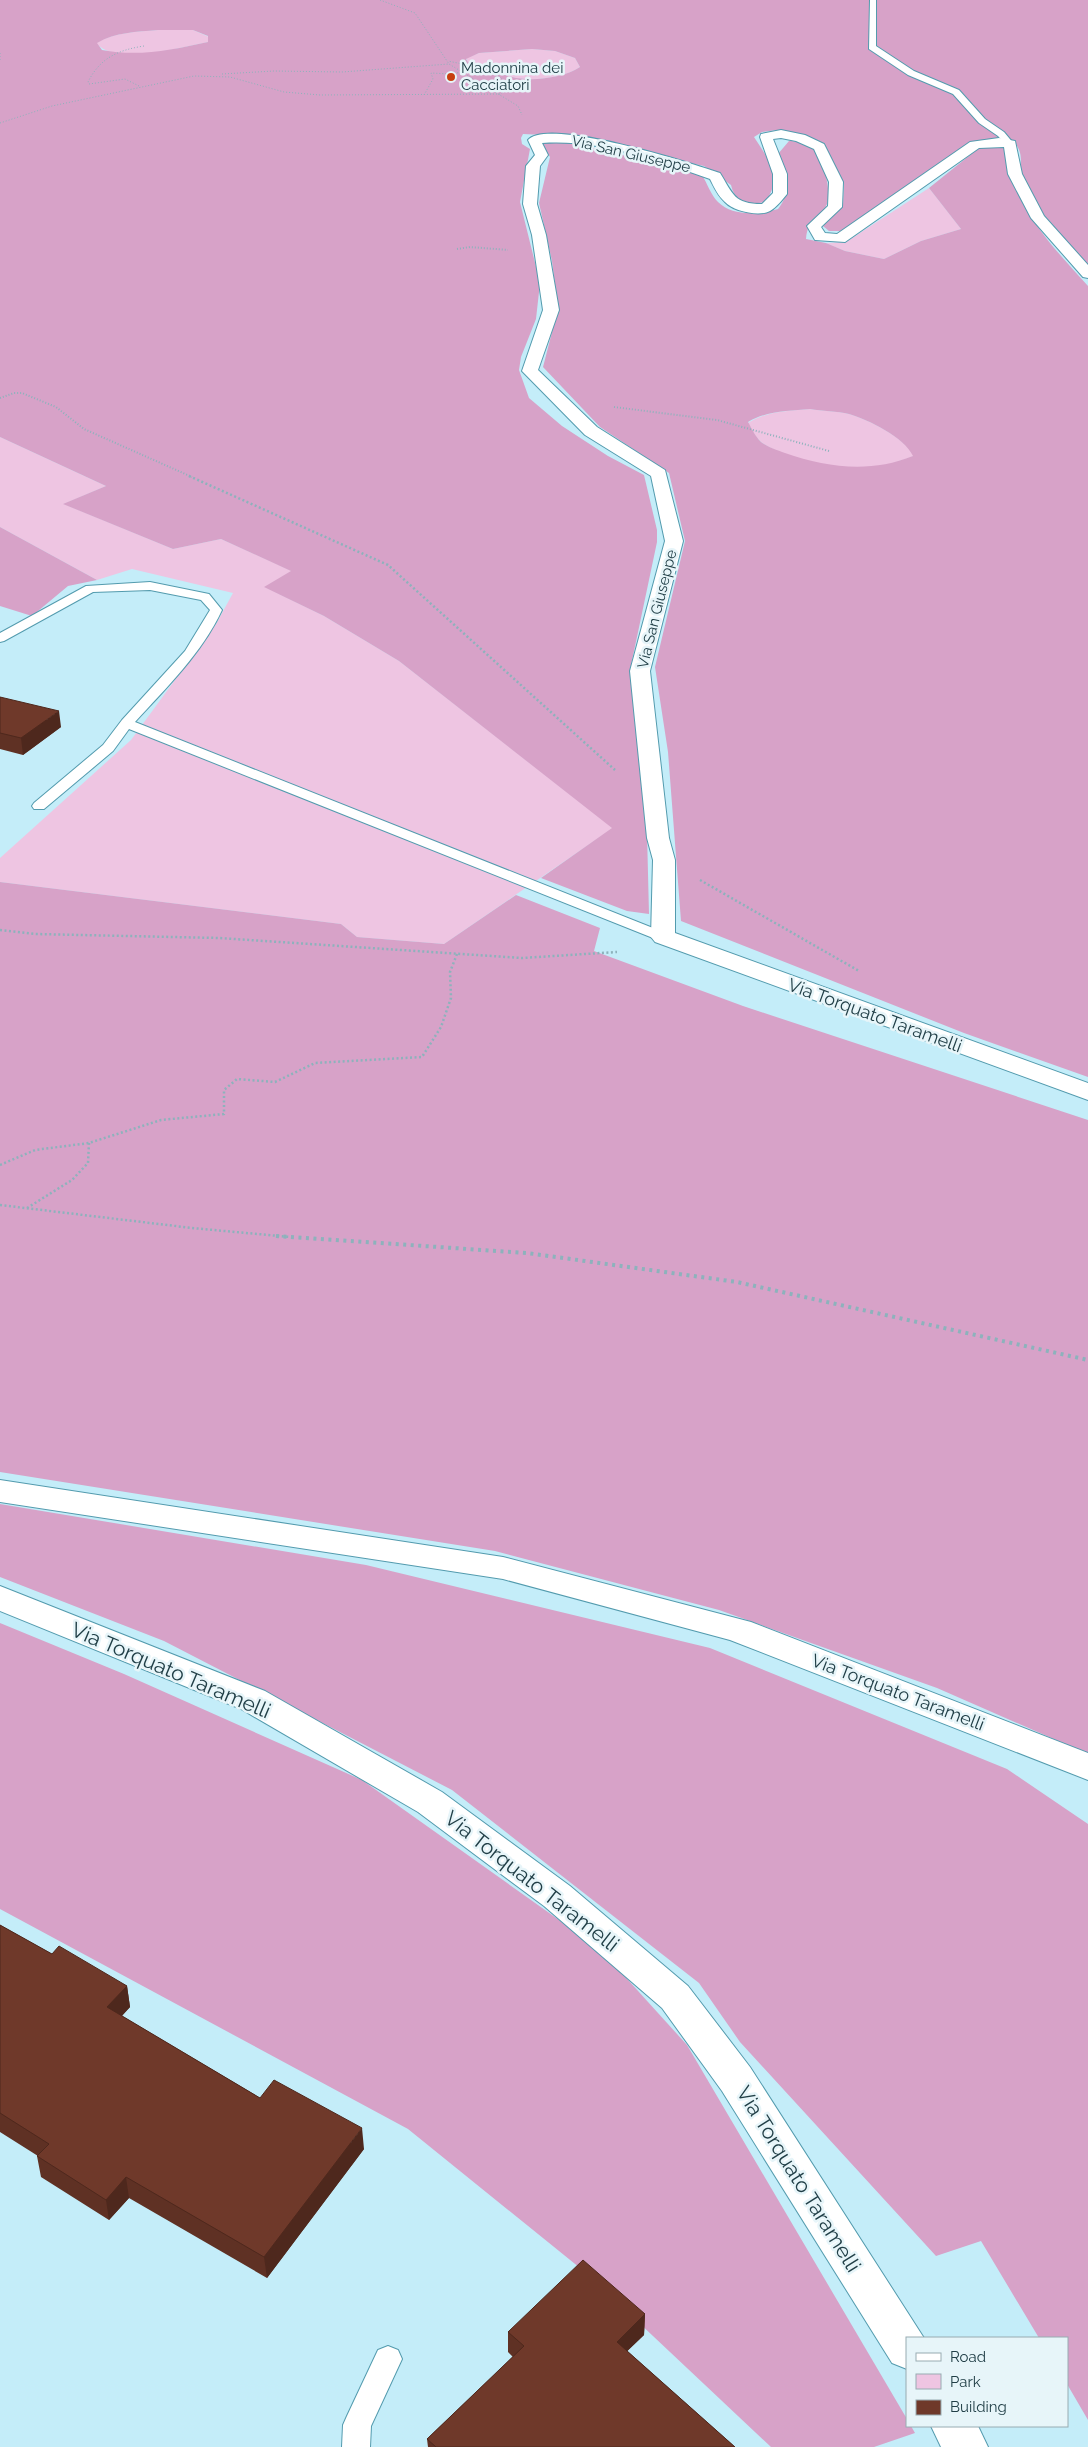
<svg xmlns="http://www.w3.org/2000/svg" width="1088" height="2447" font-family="Raleway,sans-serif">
<rect width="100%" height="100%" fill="#c4edf9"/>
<g fill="#eec5e2">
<path d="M158,30H193L209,37L208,42C182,47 115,66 96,43C116,32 136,32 158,30Z"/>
<path d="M532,49L555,51L575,58L580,67C564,78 531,82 512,77C497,73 483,66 468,62L466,58L479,53Z"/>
<path d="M929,188L961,229L921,241L884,259L845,251L826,243L846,242Z"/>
<path d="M810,409C822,411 837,411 849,414C869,420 904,437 914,456C898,462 882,467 865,468C837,469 788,459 764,444C756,439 752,430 748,423C766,411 789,411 810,409Z"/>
<path d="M0,437L106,486L64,504L173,549L221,539L292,571L265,587L324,616L399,661L613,828L444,944L357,937L341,924L0,882V858L131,740L216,624L233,593L132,569L97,580L0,527Z"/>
</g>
<g fill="#d7a2c8" fill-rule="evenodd">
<path d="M0,0H1088V265C1064,245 1029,205 1022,174C1019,161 1024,157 1016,144C997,138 982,141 964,146L844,231H829L823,226L843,205L844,184L818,141L802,135L777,130L762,132L754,137C768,159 784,177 765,202C748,205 735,203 731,185L704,166L565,136L523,134L521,138L522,144L530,149L520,202L540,283L536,319L521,357L519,370L529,398L562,426L608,456L644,475L657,530V542L630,670L647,833L649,914L627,911L541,878L612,828L399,661L324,616L264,587L291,571L221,539L173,549L63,504L106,486L0,437ZM158,30H193L208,36V42C172,50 138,57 102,50L97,43C116,32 136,32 158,30ZM532,49L555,51L575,58L580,67C564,78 531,82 512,77C497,73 483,66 468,62L466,59L479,53Z"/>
<path d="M552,141H567L702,175C707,183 711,195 718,202C733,217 760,214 778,209C793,190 786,175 778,154L789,141C796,141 805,143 811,147C823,156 832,190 827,204C821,219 808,216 806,239L826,243L845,251L884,259L921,241L961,229L929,188L980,147L991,144L1006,147C1010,204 1052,246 1088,286V1077L964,1033L681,921L668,752L655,667L685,541L669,473L600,427L543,367L558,309L552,261L539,203L550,157L541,143ZM810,409C822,411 837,411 849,414C869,420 904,437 913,456C871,473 828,468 785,453C777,450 767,447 761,442C755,436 752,429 748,422C766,411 789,411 810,409Z"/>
<path d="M0,527L97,580L68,586L32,616L0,606Z"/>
<path d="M0,882L341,924L357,937L444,944L516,895L600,928L594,951L743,1006L1088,1120V1754L937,1688L719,1610L495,1551L0,1472Z"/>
<path d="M0,1504L366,1565L710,1648L1007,1769L1088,1824V2420L1067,2384V2338H1039L981,2241L936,2256L740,2042L699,1983L452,1790L164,1641L0,1577Z"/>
<path d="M0,1623L124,1674L362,1780L600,1949L687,2045L907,2419V2426H911L915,2433L874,2447H771L585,2272L408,2129L0,1909Z"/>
</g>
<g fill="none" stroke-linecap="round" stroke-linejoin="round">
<g stroke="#539bae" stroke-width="2">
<g id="service">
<path d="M870,0H876V46L914,71L959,90L985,119L1004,132L1014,144L1013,146H1007L998,136L979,123L953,94L908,75L869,49Z"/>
<path d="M150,582L209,594L222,610C202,653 167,687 135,722L668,934L671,937L663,942L658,940L129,729L113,751L44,809H34L32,806L34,803L103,745L122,720L185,651L210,610L201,600L150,590L93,592L4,641L0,642V633L86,586Z"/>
<path d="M388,2346L398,2350L402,2359L371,2426L370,2447H342L343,2425L347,2416L378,2350Z"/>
</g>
</g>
<g stroke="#539bae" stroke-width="2">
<g id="minor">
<path d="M781,130L805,135L824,144L843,182L842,207L821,227L825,233L837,234L970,142L999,138L1015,141L1022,174L1044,216L1088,265V278L1083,277L1031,218L1008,174L1004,147L979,148L845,242L815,240L807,226L828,206L829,182L814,149L796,141L781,138L773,139L787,174V194C783,199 776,208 770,211C759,217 733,211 725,202C718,196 714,187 710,179C657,160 599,139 542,143L548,155L540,166L537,204L546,235L559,310L538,370L597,427L665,470L683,541L650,671L669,838L675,860V933L1088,1083V1100L655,942L651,937L653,860L647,838L630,671L665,541L651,476L585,435L522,371L543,310L532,235L523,204L526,166L535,155L528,140C547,117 691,163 720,173C733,194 734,204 762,204L773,193V174L760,137L761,134Z"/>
<path d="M0,1480L503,1557L751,1622L1088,1753V1780L730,1640L503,1579L0,1502Z"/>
<path d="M0,1586L265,1691L442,1792L570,1886L688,1986L750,2067L922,2335L924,2338H907V2369L892,2363L722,2091L662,2008L544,1906L418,1812L241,1709L0,1611Z"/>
<path d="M931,2426H978L988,2447H941Z"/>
</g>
</g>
<g stroke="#8db2bc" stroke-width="1" stroke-dasharray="1 2" stroke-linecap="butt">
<path d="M380,0L415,13L449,64L518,106L522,115"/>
<path d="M0,53V62"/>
<path d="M222,74L274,71L342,72L449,64"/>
<path d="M139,86L125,79L89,84L88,82C100,58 118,50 144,46"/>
<path d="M424,95L433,79L431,73L450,74L481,69"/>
<path d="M0,123L52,106L194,76L230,77L284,92L320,95L501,94L509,86C494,67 470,66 448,61"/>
</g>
<g stroke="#8db2bc" stroke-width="2" stroke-dasharray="1 2" stroke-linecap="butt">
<path d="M457,249L470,247L508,250"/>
<path d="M0,398L14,393H22L56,407L84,429L192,477"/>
<path d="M614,407L717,420L829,451"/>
</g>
<g stroke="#8db2bc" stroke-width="2.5" stroke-dasharray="2 2.5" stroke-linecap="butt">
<path d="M189,476L388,565L615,770"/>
<path d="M700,880L859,971"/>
<path d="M0,930L35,934L219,938L522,958L617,952"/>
<path d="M0,1165L35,1150L89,1143L161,1120L224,1114V1090L237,1079L275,1082L315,1063L422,1057L441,1027L451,998L450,972L457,954"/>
<path d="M0,1205L192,1228L290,1237"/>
<path d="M27,1208L72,1180L88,1163L89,1143"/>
</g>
<path stroke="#8db2bc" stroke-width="4" stroke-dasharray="3 4.5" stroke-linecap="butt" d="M276,1236L527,1253L737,1282L1088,1360"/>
<use href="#service" fill="#fff" fill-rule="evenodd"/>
<use href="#minor" fill="#fff" fill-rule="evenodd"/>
</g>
<g fill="#5f3124">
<path d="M0,697L61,727L23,755L0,749Z"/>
<path d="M0,1925L52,1954L127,1986L130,2007L122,2016L260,2098L364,2149L267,2278L129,2198L109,2220L41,2177L37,2156H38L0,2132Z"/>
<path d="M645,2314L644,2335L627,2351L735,2447H428L427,2439L513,2357L508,2352V2332Z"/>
</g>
<g fill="#4e281d">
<path d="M59,711L61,727L23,755L21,738Z"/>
<path d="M127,1986L130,2007L110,2028L107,2007Z"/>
<path d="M362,2128L364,2149L267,2278L264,2257Z"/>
<path d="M126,2177L129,2198L109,2220L106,2200Z"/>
<path d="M645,2314L644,2335L616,2362L617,2342Z"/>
</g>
<g fill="#6f392a" stroke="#4e281d">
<path d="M0,697L59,711L21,738L0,733Z"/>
<path d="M0,1925L52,1954L59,1946L127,1986L107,2007L260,2098L274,2080L362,2128L264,2257L126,2177L106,2200L37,2156L49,2144L0,2113Z"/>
<path d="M583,2260L645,2314L617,2342L735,2447H436L427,2439L524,2346L508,2332Z"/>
</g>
<circle fill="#c73f10" stroke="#e7f5f9" stroke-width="2" cx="451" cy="77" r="5"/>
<g text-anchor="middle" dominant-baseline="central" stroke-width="5" stroke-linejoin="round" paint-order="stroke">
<g font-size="15" fill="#213f47" stroke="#e7f5f9" text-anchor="start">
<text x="461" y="68">Madonnina dei<tspan x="461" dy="17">Cacciatori</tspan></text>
</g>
<g font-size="15" fill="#213f47" stroke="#e7f5f9">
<text transform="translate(631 154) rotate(13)">Via San Giuseppe</text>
<text transform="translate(657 609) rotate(-76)">Via San Giuseppe</text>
</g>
<g font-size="18" fill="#213f47" stroke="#e7f5f9">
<text transform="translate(875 1015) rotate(20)">Via Torquato Taramelli</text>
<text transform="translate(898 1692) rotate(21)">Via Torquato Taramelli</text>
</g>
<g font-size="21" fill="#213f47" stroke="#e7f5f9">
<text transform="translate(171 1670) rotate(23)">Via Torquato Taramelli</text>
<text transform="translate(532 1881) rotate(38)">Via Torquato Taramelli</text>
<text transform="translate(799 2179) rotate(58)">Via Torquato Taramelli</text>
</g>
</g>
<rect x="906" y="2337" width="162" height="90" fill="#e7f5f9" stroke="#98acb2"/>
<rect x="916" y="2353" width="25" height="8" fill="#ffffff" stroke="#98acb2"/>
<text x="950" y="2362" font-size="15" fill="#213f47">Road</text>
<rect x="916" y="2374" width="25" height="15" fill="#eec5e2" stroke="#98acb2"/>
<text x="950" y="2387" font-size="15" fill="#213f47">Park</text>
<rect x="916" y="2400" width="25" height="15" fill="#6f392a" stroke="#98acb2"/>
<text x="950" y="2412" font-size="15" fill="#213f47">Building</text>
</svg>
